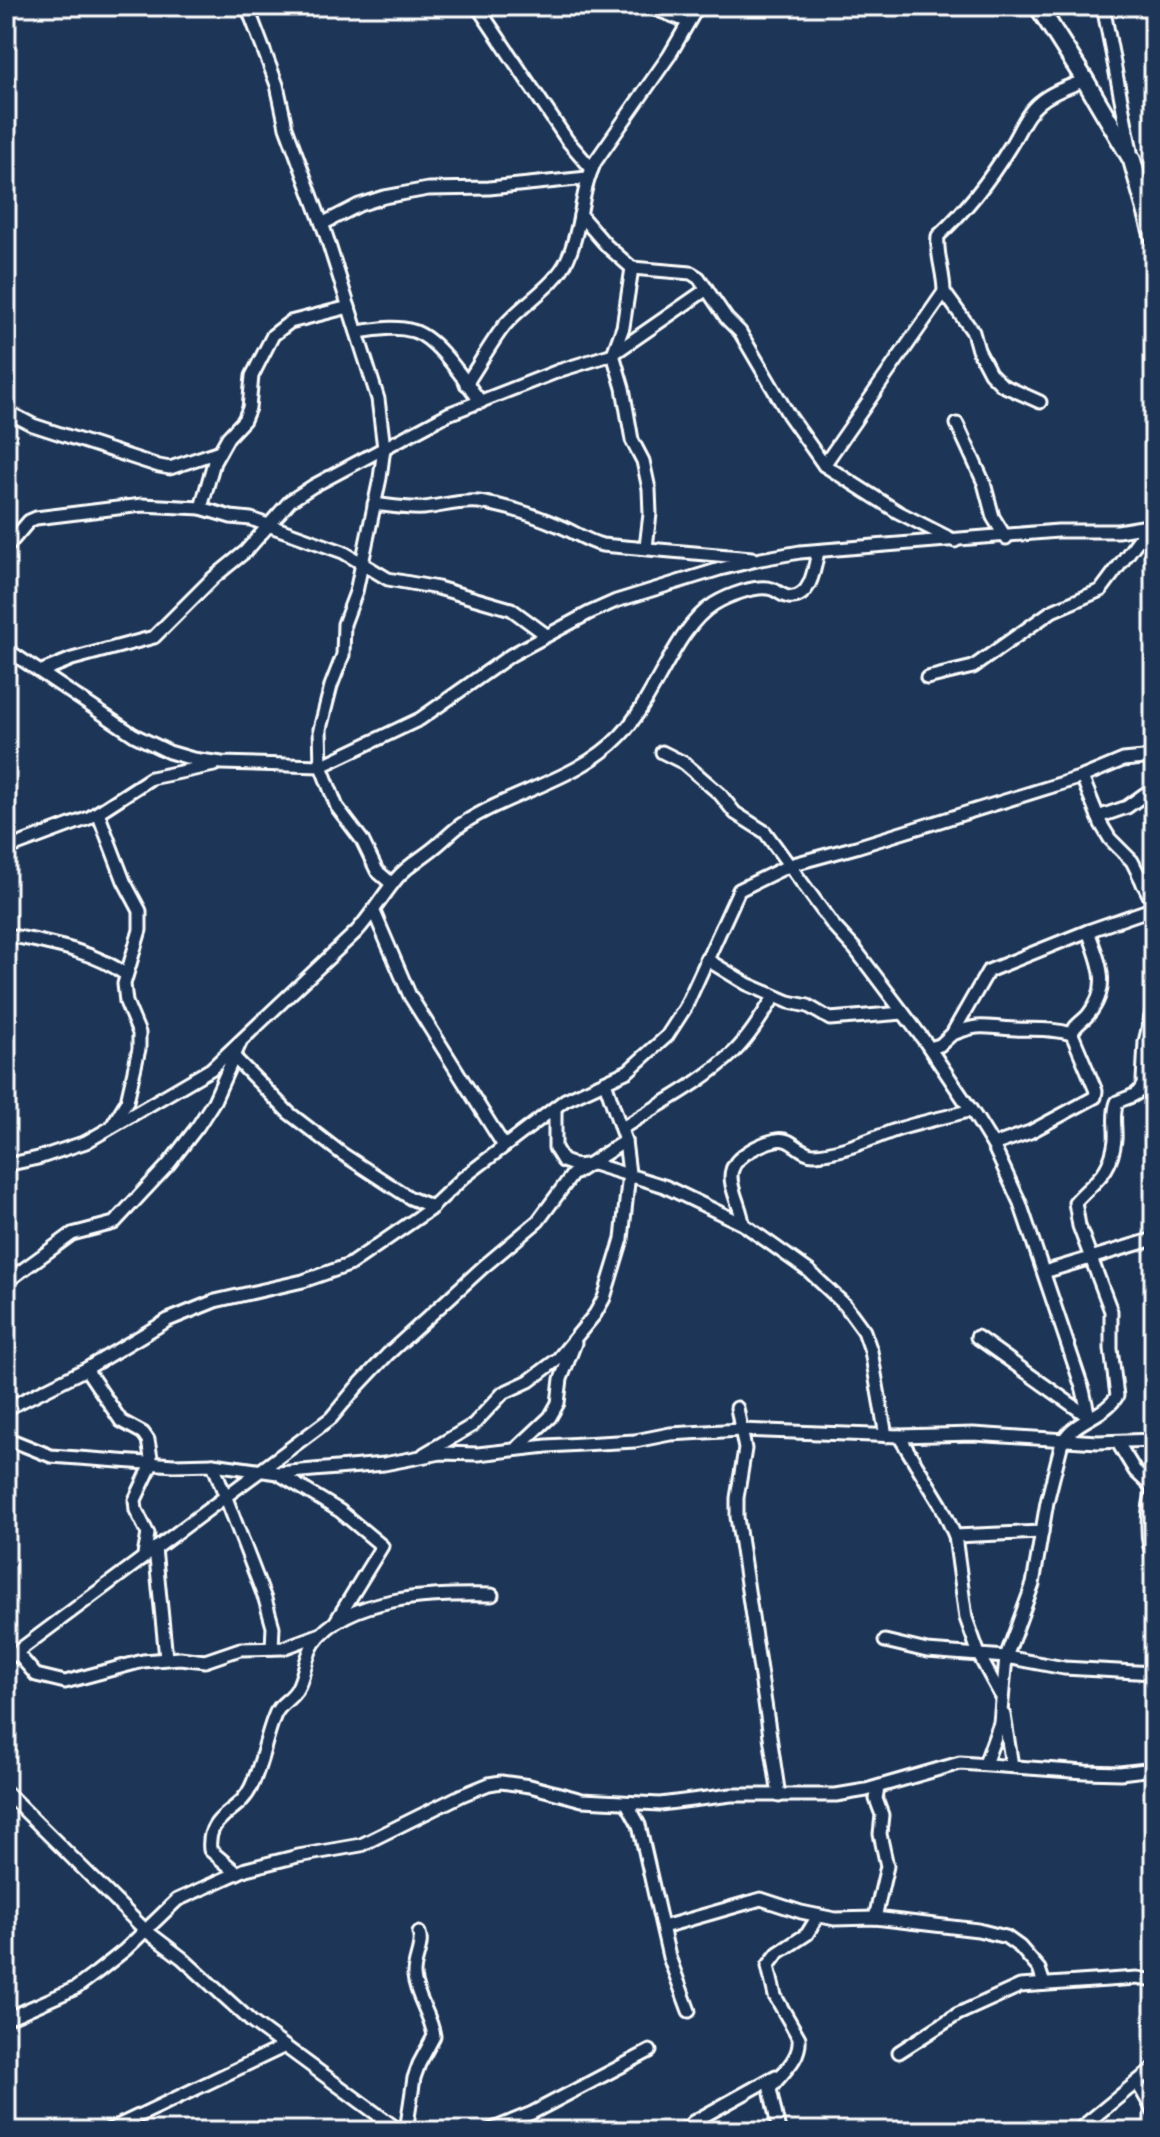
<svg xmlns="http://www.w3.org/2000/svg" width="1160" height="2137" font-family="Sriracha,sans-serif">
<rect width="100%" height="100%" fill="#1d3557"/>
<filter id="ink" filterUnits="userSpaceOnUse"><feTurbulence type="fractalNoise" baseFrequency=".0125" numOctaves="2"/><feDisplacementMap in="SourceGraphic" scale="16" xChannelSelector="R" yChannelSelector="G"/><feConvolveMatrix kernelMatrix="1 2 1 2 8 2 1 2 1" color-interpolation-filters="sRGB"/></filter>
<g filter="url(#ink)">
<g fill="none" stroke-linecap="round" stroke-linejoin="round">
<g stroke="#fff" stroke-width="17">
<g id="street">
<path d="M247,6L277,85L286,127L325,232L378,399L384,448L380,478L356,592L344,624L343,655L331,686L320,729L321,766L337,807L362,840L377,871L392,884"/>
<path d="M477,6L567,140L592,169"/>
<path d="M647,6L687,21"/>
<path d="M1103,6L1131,151"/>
<path d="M580,215L607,246L632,268L691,273L699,278L727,319L740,332L788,414L824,465L898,512L955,541"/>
<path d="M322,224L359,205L384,197L428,189L489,188L587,178"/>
<path d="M632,268L623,327L613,354L623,388L632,440L643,461L649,489L650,514L646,547"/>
<path d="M944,292L973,332L978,350L990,373L1002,385L1040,402"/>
<path d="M357,332C375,330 394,325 413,331C438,338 465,382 481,402"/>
<path d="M466,384C479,365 490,344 504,326C523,303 556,286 568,258C582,227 580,193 595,162L669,56L698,6"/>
<path d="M6,411L33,425L159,466L170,468L220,451"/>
<path d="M957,424L984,483L993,517L1006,538"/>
<path d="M824,465L944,292C944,272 936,255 938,236C966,210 989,181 1009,148C1019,133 1025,114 1040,102C1053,91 1071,86 1085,80"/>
<path d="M374,504C391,506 407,509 424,508C443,506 459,500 479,502C506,506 537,516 562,527C576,533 587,541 602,545L752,558"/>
<path d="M201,508L214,462L228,437L244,420L249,408L252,376L273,335L290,322L349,307"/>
<path d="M6,548L29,521L36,518L142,505L201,508L231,517L251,519L343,552L388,579L438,588L511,609L545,634"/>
<path d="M6,649L134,735L169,752L193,759L222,763L321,766L420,719L511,655L589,613L616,601L720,569L761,559L800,552L1058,531H1118L1154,525"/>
<path d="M42,671L72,659L154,637L213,578L246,551L290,501L313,486L448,414L561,370L613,354L707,289"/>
<path d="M927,678L973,667L1052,611L1101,590L1148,527"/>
<path d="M662,752L684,763L720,794L735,813L765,832L833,925L855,949L926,1043L977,1119L993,1145L1020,1203L1083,1390L1089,1417"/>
<path d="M1082,777L1101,824L1110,839L1132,861L1154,905"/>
<path d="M98,813L124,881L140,911V930L124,984L126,1002L139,1033V1049L127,1101L113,1124"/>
<path d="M1098,817L1127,807L1145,794H1154"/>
<path d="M6,849L89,818L151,778L214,765"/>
<path d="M1143,884L1154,867"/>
<path d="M374,912L410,996L504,1146"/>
<path d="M13,936C51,944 93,951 125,974"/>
<path d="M706,959L747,984L789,1002L808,1006L830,1019L903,1013"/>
<path d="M953,1034C981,1022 986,1028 1015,1029C1035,1030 1052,1028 1072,1034"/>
<path d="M1072,1034C1074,1025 1082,1022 1088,1015C1112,986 1099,962 1088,931L1154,908"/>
<path d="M930,1048L940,1045L952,1034L988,971L1088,931"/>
<path d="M234,1057L289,1113L341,1153L410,1198L433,1207"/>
<path d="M1143,1080L1145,1042L1154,1004"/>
<path d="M1140,1090L1154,1092"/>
<path d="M555,1108V1148L563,1161L577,1166L593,1164L664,1186L743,1224L809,1271L845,1305L864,1331L871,1351L886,1436"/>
<path d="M621,1129C659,1104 701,1084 734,1052C750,1036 762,1016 774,997"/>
<path d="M993,1145L1030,1132L1095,1097L1096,1091L1072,1034"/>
<path d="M6,1165L38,1158L86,1142L211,1069L357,931C372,914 383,895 397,878C408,865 422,858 435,847C444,840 452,831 462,824C512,791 578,780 620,736C655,700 674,629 714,604C727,596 757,584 772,589C778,591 782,596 789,597C811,600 815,566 818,551"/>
<path d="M743,1224C742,1208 727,1184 732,1170C736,1155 762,1143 776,1140C792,1136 800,1155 815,1154C843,1152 868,1140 893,1131C918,1122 945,1118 971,1110"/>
<path d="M1044,1272L1154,1239"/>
<path d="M6,1282L72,1234L114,1223L168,1165L198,1126L214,1101L240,1043"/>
<path d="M977,1337L1089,1417"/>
<path d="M86,1369L121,1421L143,1433L148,1440L152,1464L135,1500L136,1510L148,1534L144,1555"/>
<path d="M737,1408L745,1449L737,1498V1517L779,1796"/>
<path d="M6,1409L86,1369L168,1320L215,1301L303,1281L349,1265L429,1210L464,1177L565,1100L628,1071L667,1036L685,1008L739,890L790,865L856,847L1082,777L1123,760L1154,757"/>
<path d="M899,1436L941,1505L955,1536L966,1618L980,1657L1000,1694"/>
<path d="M6,1438L51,1456L174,1465L213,1464L278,1473L384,1464L441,1453L478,1454L547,1446L635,1441L670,1434L741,1430L899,1436L973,1434L1098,1442L1154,1440"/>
<path d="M1118,1443L1135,1471L1154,1489"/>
<path d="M516,1449L550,1417L558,1403L561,1379L575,1343"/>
<path d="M424,1454L473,1425L503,1393L529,1381L558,1359L595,1314L604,1298L622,1239L629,1173L625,1141L605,1082"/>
<path d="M213,1464L265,1599L273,1627L272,1648"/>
<path d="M279,1474L340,1511L382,1546L336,1621"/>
<path d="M1154,1490C1147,1505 1145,1543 1154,1557"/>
<path d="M955,1536L1042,1532"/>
<path d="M155,1548L166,1658"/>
<path d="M885,1641L927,1651L1006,1657L1064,1668L1154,1673"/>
<path d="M17,1653L36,1675L65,1682L143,1661L180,1658L205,1661L240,1649L283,1648L321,1634"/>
<path d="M6,1660L331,1418L356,1388L388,1354L483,1267L538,1221L572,1175L625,1141"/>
<path d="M1004,1715L1012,1766"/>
<path d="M985,1764L1000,1723L1006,1657L1033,1584L1047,1502L1061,1446C1070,1420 1104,1418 1117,1396L1111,1349V1311L1079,1226L1075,1202C1095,1180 1111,1174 1115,1140C1116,1127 1112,1115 1117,1102C1123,1099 1132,1097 1137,1093C1145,1087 1140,1081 1154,1072"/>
<path d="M6,1792L145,1930L182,1958L253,2023L400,2131"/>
<path d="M627,1803L639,1825L669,1957L689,2011"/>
<path d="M237,1873L210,1850C206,1814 239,1814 251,1787C262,1764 265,1740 274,1717C278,1704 291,1700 297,1689C305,1675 305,1657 314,1643C348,1594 440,1594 492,1595"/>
<path d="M875,1918L887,1866L880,1834L882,1815L876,1799L878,1787"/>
<path d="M663,1927L761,1899L801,1912L835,1919L875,1918L978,1930L1006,1937L1020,1947L1039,1969L1044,1984"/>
<path d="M6,2019L76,1988L96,1973L125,1950L177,1900L246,1869L298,1856L361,1845L462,1795L489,1784L501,1782L530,1786L582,1800L660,1804L731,1795H836L866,1790L960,1763L1085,1772L1120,1773L1154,1769"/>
<path d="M899,2052L958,2014L1020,1986L1137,1978L1154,1981"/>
<path d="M1137,2082L1154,2112"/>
<path d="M107,2131L283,2047"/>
<path d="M406,2131L414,2078L419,2064L434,2036C431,2015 416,1997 414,1976C413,1961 424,1946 419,1933"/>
<path d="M488,2131L532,2113L650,2051"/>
<path d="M683,2131L693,2122L776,2076"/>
<path d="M779,2131L770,2089C781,2073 801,2060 799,2038L775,1996L768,1966L778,1953L807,1934L818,1916"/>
<path d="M1077,2131L1154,2068"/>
</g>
</g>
<g stroke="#fff" stroke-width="22">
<path id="secondary" d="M1038,6L1085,80L1132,160L1154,238"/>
</g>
<use href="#street" stroke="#1d3557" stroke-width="11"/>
<use href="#secondary" stroke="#1d3557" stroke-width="16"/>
</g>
</g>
<rect width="1160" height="2137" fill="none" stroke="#1d3557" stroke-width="32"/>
<rect x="16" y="16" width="1128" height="2105" fill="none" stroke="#fff" stroke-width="3" filter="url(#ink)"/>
</svg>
